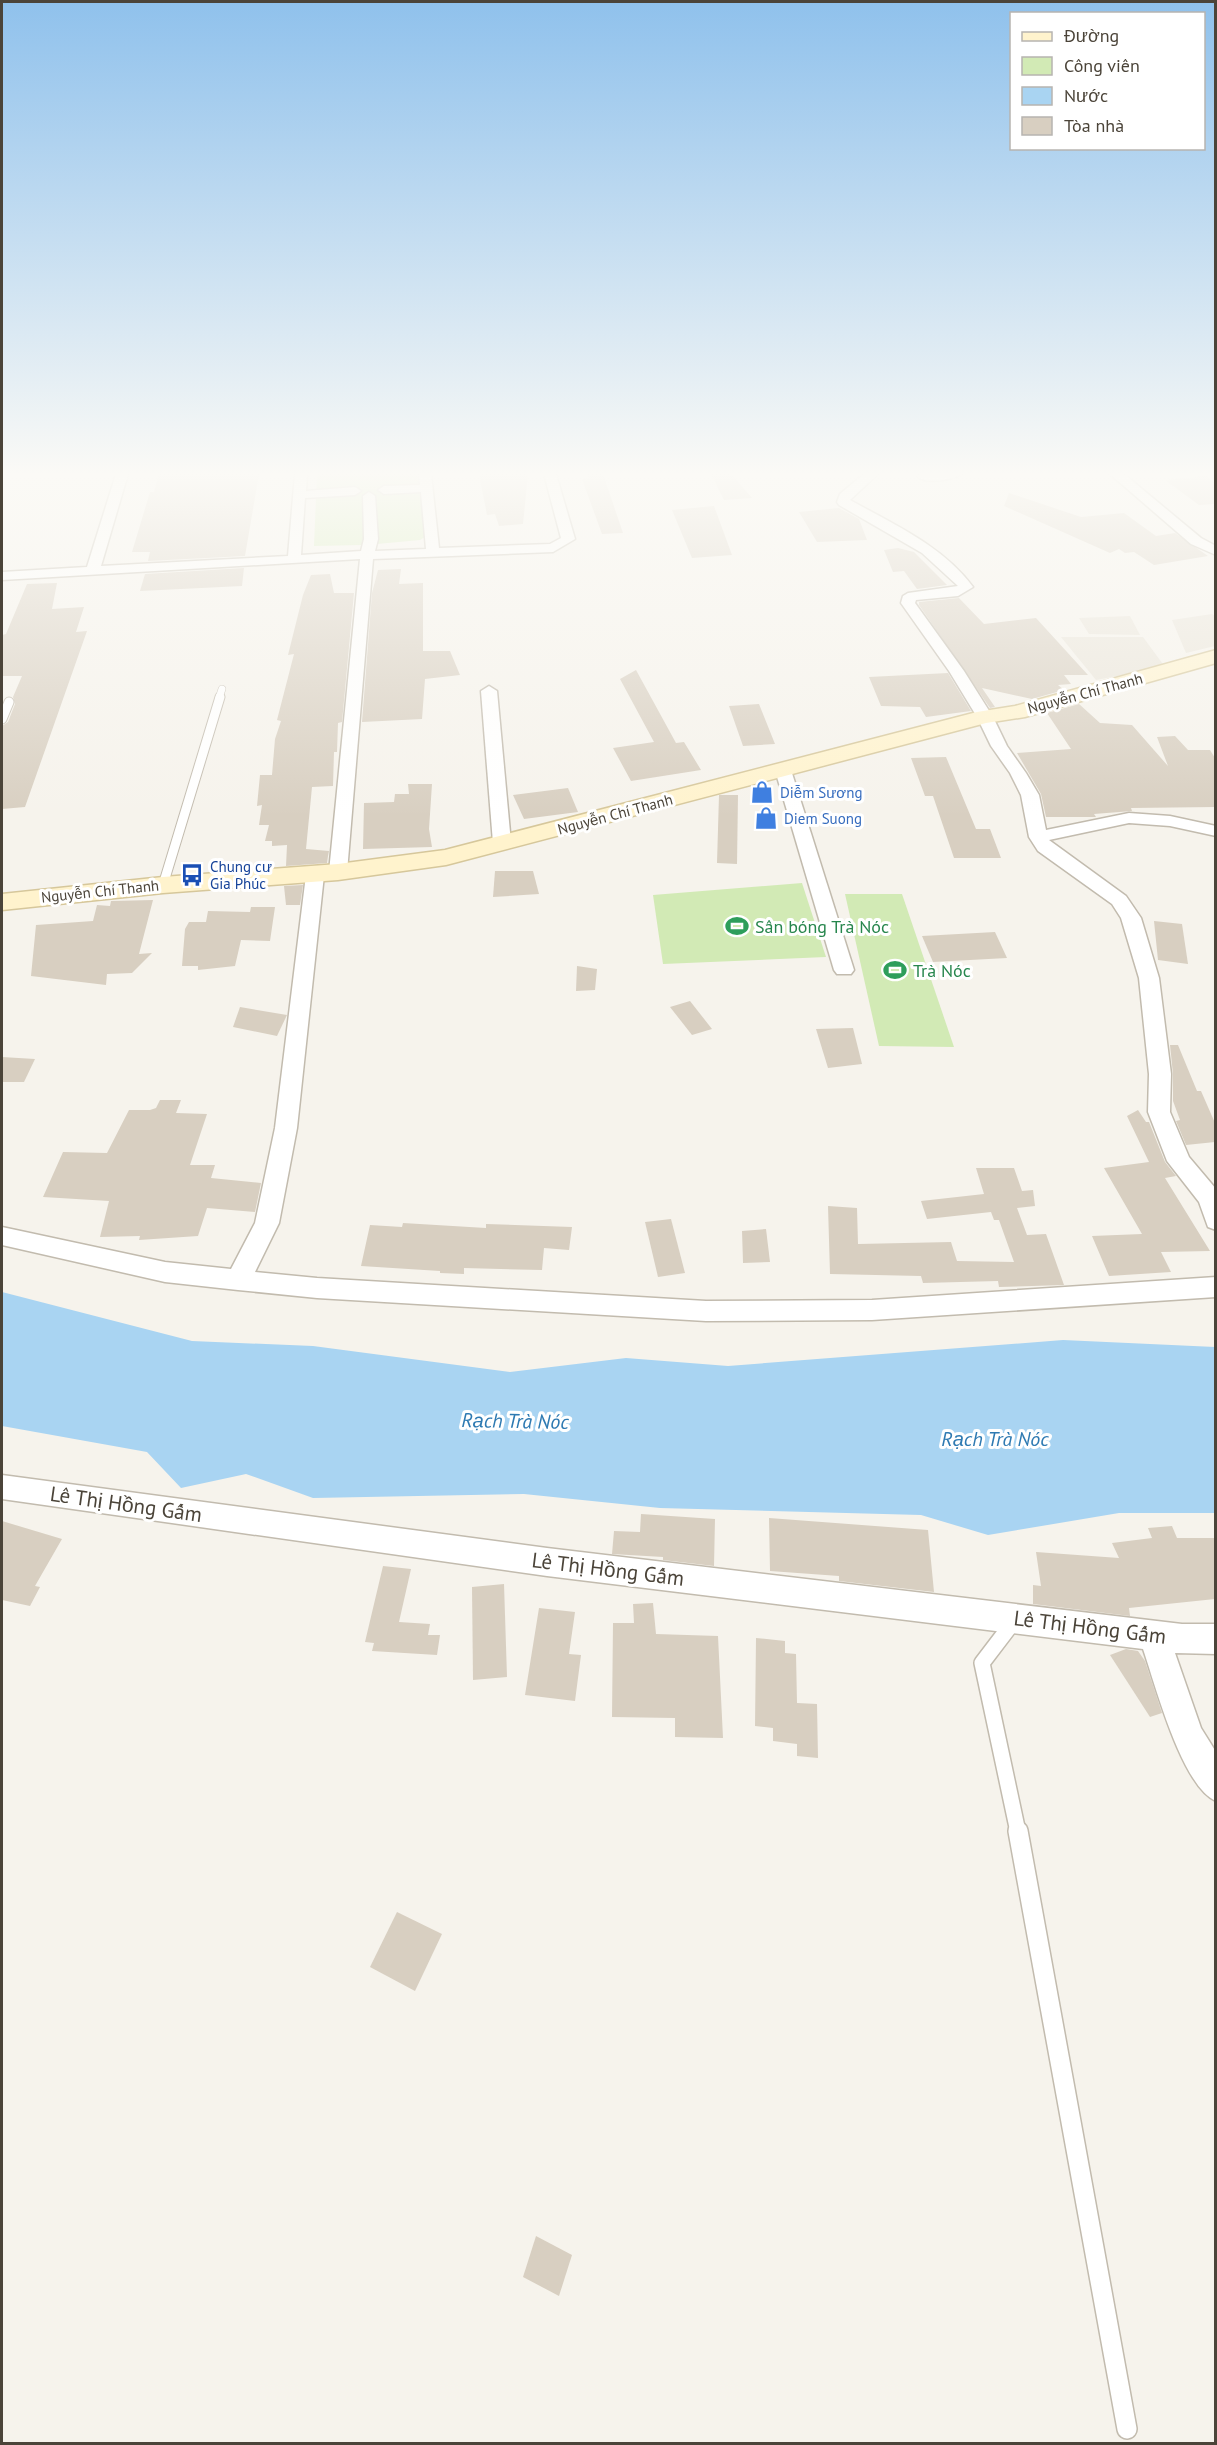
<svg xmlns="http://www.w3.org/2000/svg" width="1217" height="2445" font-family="'PT Sans',sans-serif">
<rect width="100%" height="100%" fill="#f6f3ec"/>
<g fill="#eae5da">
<path d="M1212,614L1215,616V646L1186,653L1172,620Z"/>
<path d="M1130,616L1140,635L1089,634L1079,618Z"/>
<path d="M1061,637H1143L1165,667L1096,680Z"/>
</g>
<g fill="#d2eab5">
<path d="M317,474H421L428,535L420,540L377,544L376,539L363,540L362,545L314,546Z"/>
<path d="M802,883L826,957L663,964L653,895Z"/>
<path d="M845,894H902L954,1047L879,1046Z"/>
</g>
<path fill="#a9d4f2" d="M2,1292L192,1341L313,1346L510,1372L626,1358L728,1366L1063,1340L1215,1347V1513H1119L988,1535L921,1515L660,1508L524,1494L313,1498L246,1474L181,1488L147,1452L2,1426Z"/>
<g fill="#d8cfc1">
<path d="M159,474H259L245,556L148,561L150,552H132L150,492H154Z"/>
<path d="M479,474H528L523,524L499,526L495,514L487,515Z"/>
<path d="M587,474H603L623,533L602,534L582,479L588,478Z"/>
<path d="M711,474H731L752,498L724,500Z"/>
<path d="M1206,476L1215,483V504L1199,505L1165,480Z"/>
<path d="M1009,493L1081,517L1124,513L1156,536L1175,533L1208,556L1154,565L1134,552L1125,553L1119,549L1110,553L1004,506Z"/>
<path d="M714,506L732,555L692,558L672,510Z"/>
<path d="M839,508L859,519L867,540L817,542L799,512Z"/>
<path d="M898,548L914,552L947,585L917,589L904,571L893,572L884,550Z"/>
<path d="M244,568L242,586L140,591L145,574Z"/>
<path d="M401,569L399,584L423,583V651H450L460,675L425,679L422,719L362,722L372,593L378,570Z"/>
<path d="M330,574L334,593H354L342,722L338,723L337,752H334L333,786L312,787L306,849L329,851L328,856L327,863L286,866L287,845L272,846V841H265L269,825H259L262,805L257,806L260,775H272L275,739L281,721L277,720L294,654L288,655L303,595L311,575Z"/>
<path d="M57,583L52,609L84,607L76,632L87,631L25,807L2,809V726L8,722L15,704L13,697L22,676H2V635L6,634L27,584Z"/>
<path d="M959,598L984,624L1036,618L1088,675H1064L1071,684L1058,685L1064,690L1032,699L982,688L995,707L990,708L919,605V602Z"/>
<path d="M636,670L676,743L684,742L701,770L631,781L613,748L654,742L620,679Z"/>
<path d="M948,673L971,711L926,717L920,707L881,706L869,677Z"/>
<path d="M759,704L775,744L743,746L729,706Z"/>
<path d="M1079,704L1100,723L1132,725L1168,766L1157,737L1175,736L1188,750H1210L1215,758V807L1131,808L1132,811L1094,814L1096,817H1046L1041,794L1017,753L1071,749L1047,713Z"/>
<path d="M946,757L976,829H990L1001,858H954L933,796H925L911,758Z"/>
<path d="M408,784H432L429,829L432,847L363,849L364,803L394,802L395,794H409Z"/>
<path d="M568,788L578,812L524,819L513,795Z"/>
<path d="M719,795H738L737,864L717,863Z"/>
<path d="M495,871H533L539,894L493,897Z"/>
<path d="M303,885L300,905H286L284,886Z"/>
<path d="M153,900L139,954L152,953L132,973L107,974L106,985L31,976L36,925L93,921L97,905L110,906L111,901Z"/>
<path d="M251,907H275L270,941L241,940L235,966L198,970V966H182L185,929L189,922H206L208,911L250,912Z"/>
<path d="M1154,921L1182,924L1188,964L1158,960Z"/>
<path d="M995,932L1007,958L933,962L922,936Z"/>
<path d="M577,966L597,969L595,990L576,991Z"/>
<path d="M690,1001L712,1029L692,1035L670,1007Z"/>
<path d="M240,1007L287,1015L277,1036L233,1027Z"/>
<path d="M853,1028L862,1064L828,1068L816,1029Z"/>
<path d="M1170,1045H1178L1197,1091H1201L1215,1123V1142L1186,1145L1176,1121L1180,1120L1173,1101V1074Z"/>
<path d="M2,1057L35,1059L24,1082H2Z"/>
<path d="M160,1100H181L176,1113L207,1114L190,1165H215L211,1178L261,1183L255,1212L207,1208L198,1236L139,1240L140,1236L100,1237L109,1201L43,1197L63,1152L107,1153L129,1110H150L156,1108Z"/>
<path d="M1138,1110L1146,1122H1149L1165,1162L1176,1176L1165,1178L1210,1251L1161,1252L1171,1272L1109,1276L1092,1236L1142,1234L1104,1168L1149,1162L1127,1116Z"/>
<path d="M976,1168H1014L1022,1191L1033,1190L1035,1206L1017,1208L1027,1235L1046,1234L1064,1285L999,1287L998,1281L923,1283L921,1276L830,1274L828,1206L857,1208L858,1244L951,1242L957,1261L1014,1262L999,1220H994L991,1212L927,1219L921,1201L984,1194Z"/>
<path d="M671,1219L685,1273L658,1277L645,1222Z"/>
<path d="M403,1223L486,1228V1224L572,1227L569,1250L544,1248L542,1270L464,1268V1274L440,1273V1271L361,1266L370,1225L402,1227Z"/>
<path d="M766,1229L770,1262L743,1263L742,1231Z"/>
<path d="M641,1514L715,1519L714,1566L663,1560V1557L612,1554L614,1531L640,1532Z"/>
<path d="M769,1518L928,1530L934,1592L839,1581V1576L770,1571Z"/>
<path d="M2,1521L62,1539L35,1586L40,1587L30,1606L2,1600Z"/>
<path d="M1172,1526L1177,1538H1215V1599L1129,1608L1130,1616L1033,1604V1585L1041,1586L1036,1552L1119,1558L1112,1543L1152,1538L1148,1528Z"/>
<path d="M383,1566L411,1569L399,1622L430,1624L428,1635H440L437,1655L372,1651L374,1643L365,1642Z"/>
<path d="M504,1584L507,1677L473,1680L472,1587Z"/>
<path d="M653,1603L656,1634L718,1636L723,1738L675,1737V1718L612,1717L613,1623H634L633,1604Z"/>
<path d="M539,1608L575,1612L569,1654L581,1655L575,1701L525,1695Z"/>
<path d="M756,1638L785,1641V1653L796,1654L797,1703L817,1704L818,1758L797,1756V1744L773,1741V1728L755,1726Z"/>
<path d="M1126,1649L1138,1651L1145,1661L1162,1713L1150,1717L1110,1655Z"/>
<path d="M397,1912L442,1934L415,1991L370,1967Z"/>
<path d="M536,2236L572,2255L559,2296L523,2277Z"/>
</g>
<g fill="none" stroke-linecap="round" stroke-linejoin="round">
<g stroke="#c2bbae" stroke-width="8">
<path id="lane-far3" d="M219,698L222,689"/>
</g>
<g stroke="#c2bbae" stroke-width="11">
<g id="lane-far2">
<path d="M2,719L9,702"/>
<path d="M163,885L220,697"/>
</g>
</g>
<g stroke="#c2bbae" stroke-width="18">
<path id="lane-far1" d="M1014,1621L982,1663L1018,1832"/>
</g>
<g stroke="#c2bbae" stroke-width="22">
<path id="lane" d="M1018,1831L1127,2429"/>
</g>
<g stroke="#c2bbae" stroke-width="3">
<g id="street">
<path d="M116,474H128L101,566L288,556L295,474H307L306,491L355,487L361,491L355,495L305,498L301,555L361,551L364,539L363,496L369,492L375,496L378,539L375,551L426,549L421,492L384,494L378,490L384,486L420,485L419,474H431L439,548L550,544L561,538L544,474H556L575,539L553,552L373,559L347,872L338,878L329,872L360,559L2,580V572L87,567Z"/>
<path d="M864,474H878L850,500C893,524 943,546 973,587L958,596L916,600L915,603L964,671L993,717L1007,746L1026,773L1039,795L1046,830L1129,813L1170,816L1216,826V836L1170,826L1129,823L1049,840L1126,896L1141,918L1159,978L1171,1074L1170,1112L1189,1157L1216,1189V1230L1208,1227L1199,1202L1167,1161L1148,1112L1149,1074L1139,978L1121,918L1112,904L1038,851L1029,837L1021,795L1010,773L991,746L977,717L949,671L901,603L903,596L908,593L958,586L922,553L839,505L837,502L840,494Z"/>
<path d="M920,474H961C953,480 926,484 918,477Z"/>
<path d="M1110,474H1124L1201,538L1216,546V555L1191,544Z"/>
<path d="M489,686L497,691L511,843L502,848L493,843L481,691Z"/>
<path d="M783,765L791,770L854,970L851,974H837L834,970L775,770Z"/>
<path d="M315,869L324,875L297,1128L279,1223L255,1272L317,1278L706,1301L872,1300L1216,1277V1297L872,1320L706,1321L317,1298L238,1290L165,1282L2,1245V1227L165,1262L231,1269L255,1223L275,1128L306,875Z"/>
<path d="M2,1475L547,1548L1182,1624H1216V1654L1175,1653L1201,1728L1216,1752V1801C1182,1787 1155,1684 1143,1649L547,1576L2,1499Z"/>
</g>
</g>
<g stroke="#d6c79b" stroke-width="3">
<path id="secondary" d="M1216,650V663L1025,717L986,723L446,865L338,880L163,893L2,910V894L163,877L338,864L445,850L977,712L1015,706Z"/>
</g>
<use href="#lane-far3" stroke="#fff" stroke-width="7"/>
<use href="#lane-far2" stroke="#fff" stroke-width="9"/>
<use href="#lane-far1" stroke="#fff" stroke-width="15"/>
<use href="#lane" stroke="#fff" stroke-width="19"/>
<use href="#street" fill="#fff" fill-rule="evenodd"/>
<use href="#secondary" fill="#fff3cd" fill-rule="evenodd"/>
</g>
<linearGradient id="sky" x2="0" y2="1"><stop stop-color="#8fc1ec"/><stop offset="0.58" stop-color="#fbfaf6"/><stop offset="1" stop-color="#fbfaf6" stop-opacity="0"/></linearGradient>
<rect width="1217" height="817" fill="url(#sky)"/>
<defs>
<g id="shop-bare" transform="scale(1.8)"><path d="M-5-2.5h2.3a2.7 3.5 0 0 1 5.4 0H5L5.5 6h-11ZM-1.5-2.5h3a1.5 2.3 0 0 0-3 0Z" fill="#3f7fe0" stroke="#fff" stroke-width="2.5" paint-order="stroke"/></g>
<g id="bus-bare" transform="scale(1.8)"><path d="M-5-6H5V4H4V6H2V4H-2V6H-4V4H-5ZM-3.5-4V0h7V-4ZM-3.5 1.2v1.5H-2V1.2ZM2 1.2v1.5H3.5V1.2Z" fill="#1a4fb4" stroke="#fff" stroke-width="2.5" paint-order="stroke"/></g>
<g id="stadium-bare" transform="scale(1.8)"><path d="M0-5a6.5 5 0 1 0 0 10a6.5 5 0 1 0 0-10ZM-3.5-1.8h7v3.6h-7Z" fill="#2e9e5b" stroke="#fff" stroke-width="2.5" paint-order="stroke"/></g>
</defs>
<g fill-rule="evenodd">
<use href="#shop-bare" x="762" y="792"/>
<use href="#shop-bare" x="766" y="818"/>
<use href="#bus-bare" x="192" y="875"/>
<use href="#stadium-bare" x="737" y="926"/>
<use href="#stadium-bare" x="895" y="970"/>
</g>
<g text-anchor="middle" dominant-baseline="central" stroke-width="6" stroke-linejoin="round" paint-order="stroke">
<g font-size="15" fill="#4b4439" stroke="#fff">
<text transform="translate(1085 693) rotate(-15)">Nguyễn Chí Thanh</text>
<text transform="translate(615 814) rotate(-15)">Nguyễn Chí Thanh</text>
<text transform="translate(100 891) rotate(-6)">Nguyễn Chí Thanh</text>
</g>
<g font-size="15" fill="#366cbe" stroke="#fff" text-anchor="start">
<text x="780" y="792">Diễm Sương</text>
<text x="784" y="818">Diem Suong</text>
</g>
<g font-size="15" fill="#164399" stroke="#fff" text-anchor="start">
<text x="210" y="866">Chung cư<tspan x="210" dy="17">Gia Phúc</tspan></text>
</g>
<g font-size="18" fill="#27864d" stroke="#fff" text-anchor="start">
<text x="755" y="926">Sân bóng Trà Nóc</text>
<text x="913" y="970">Trà Nóc</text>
</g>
<g font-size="20" font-style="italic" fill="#2e7ab2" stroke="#fff">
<text transform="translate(515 1421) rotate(1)">Rạch Trà Nóc</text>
<text x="995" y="1439">Rạch Trà Nóc</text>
</g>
<g font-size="21" fill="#4b4439" stroke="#fff">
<text transform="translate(126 1504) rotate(8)">Lê Thị Hồng Gấm</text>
<text transform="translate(608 1569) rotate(7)">Lê Thị Hồng Gấm</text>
<text transform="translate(1090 1627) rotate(7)">Lê Thị Hồng Gấm</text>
</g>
</g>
<rect width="1217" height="2445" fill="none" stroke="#4b4439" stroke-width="6"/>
<rect x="1010" y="12" width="195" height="138" fill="#ffffff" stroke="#b7b4b0" stroke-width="1.5"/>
<rect x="1022" y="32" width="30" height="9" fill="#fff3cd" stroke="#b7b4b0" stroke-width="1.5"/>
<text x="1064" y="42" font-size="18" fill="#4b4439">Đường</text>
<rect x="1022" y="57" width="30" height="18" fill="#d2eab5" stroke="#b7b4b0" stroke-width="1.5"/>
<text x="1064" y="72" font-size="18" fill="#4b4439">Công viên</text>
<rect x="1022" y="87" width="30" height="18" fill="#a9d4f2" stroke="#b7b4b0" stroke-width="1.5"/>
<text x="1064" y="102" font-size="18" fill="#4b4439">Nước</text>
<rect x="1022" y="117" width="30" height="18" fill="#d8cfc1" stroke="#b7b4b0" stroke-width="1.5"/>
<text x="1064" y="132" font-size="18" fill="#4b4439">Tòa nhà</text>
</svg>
